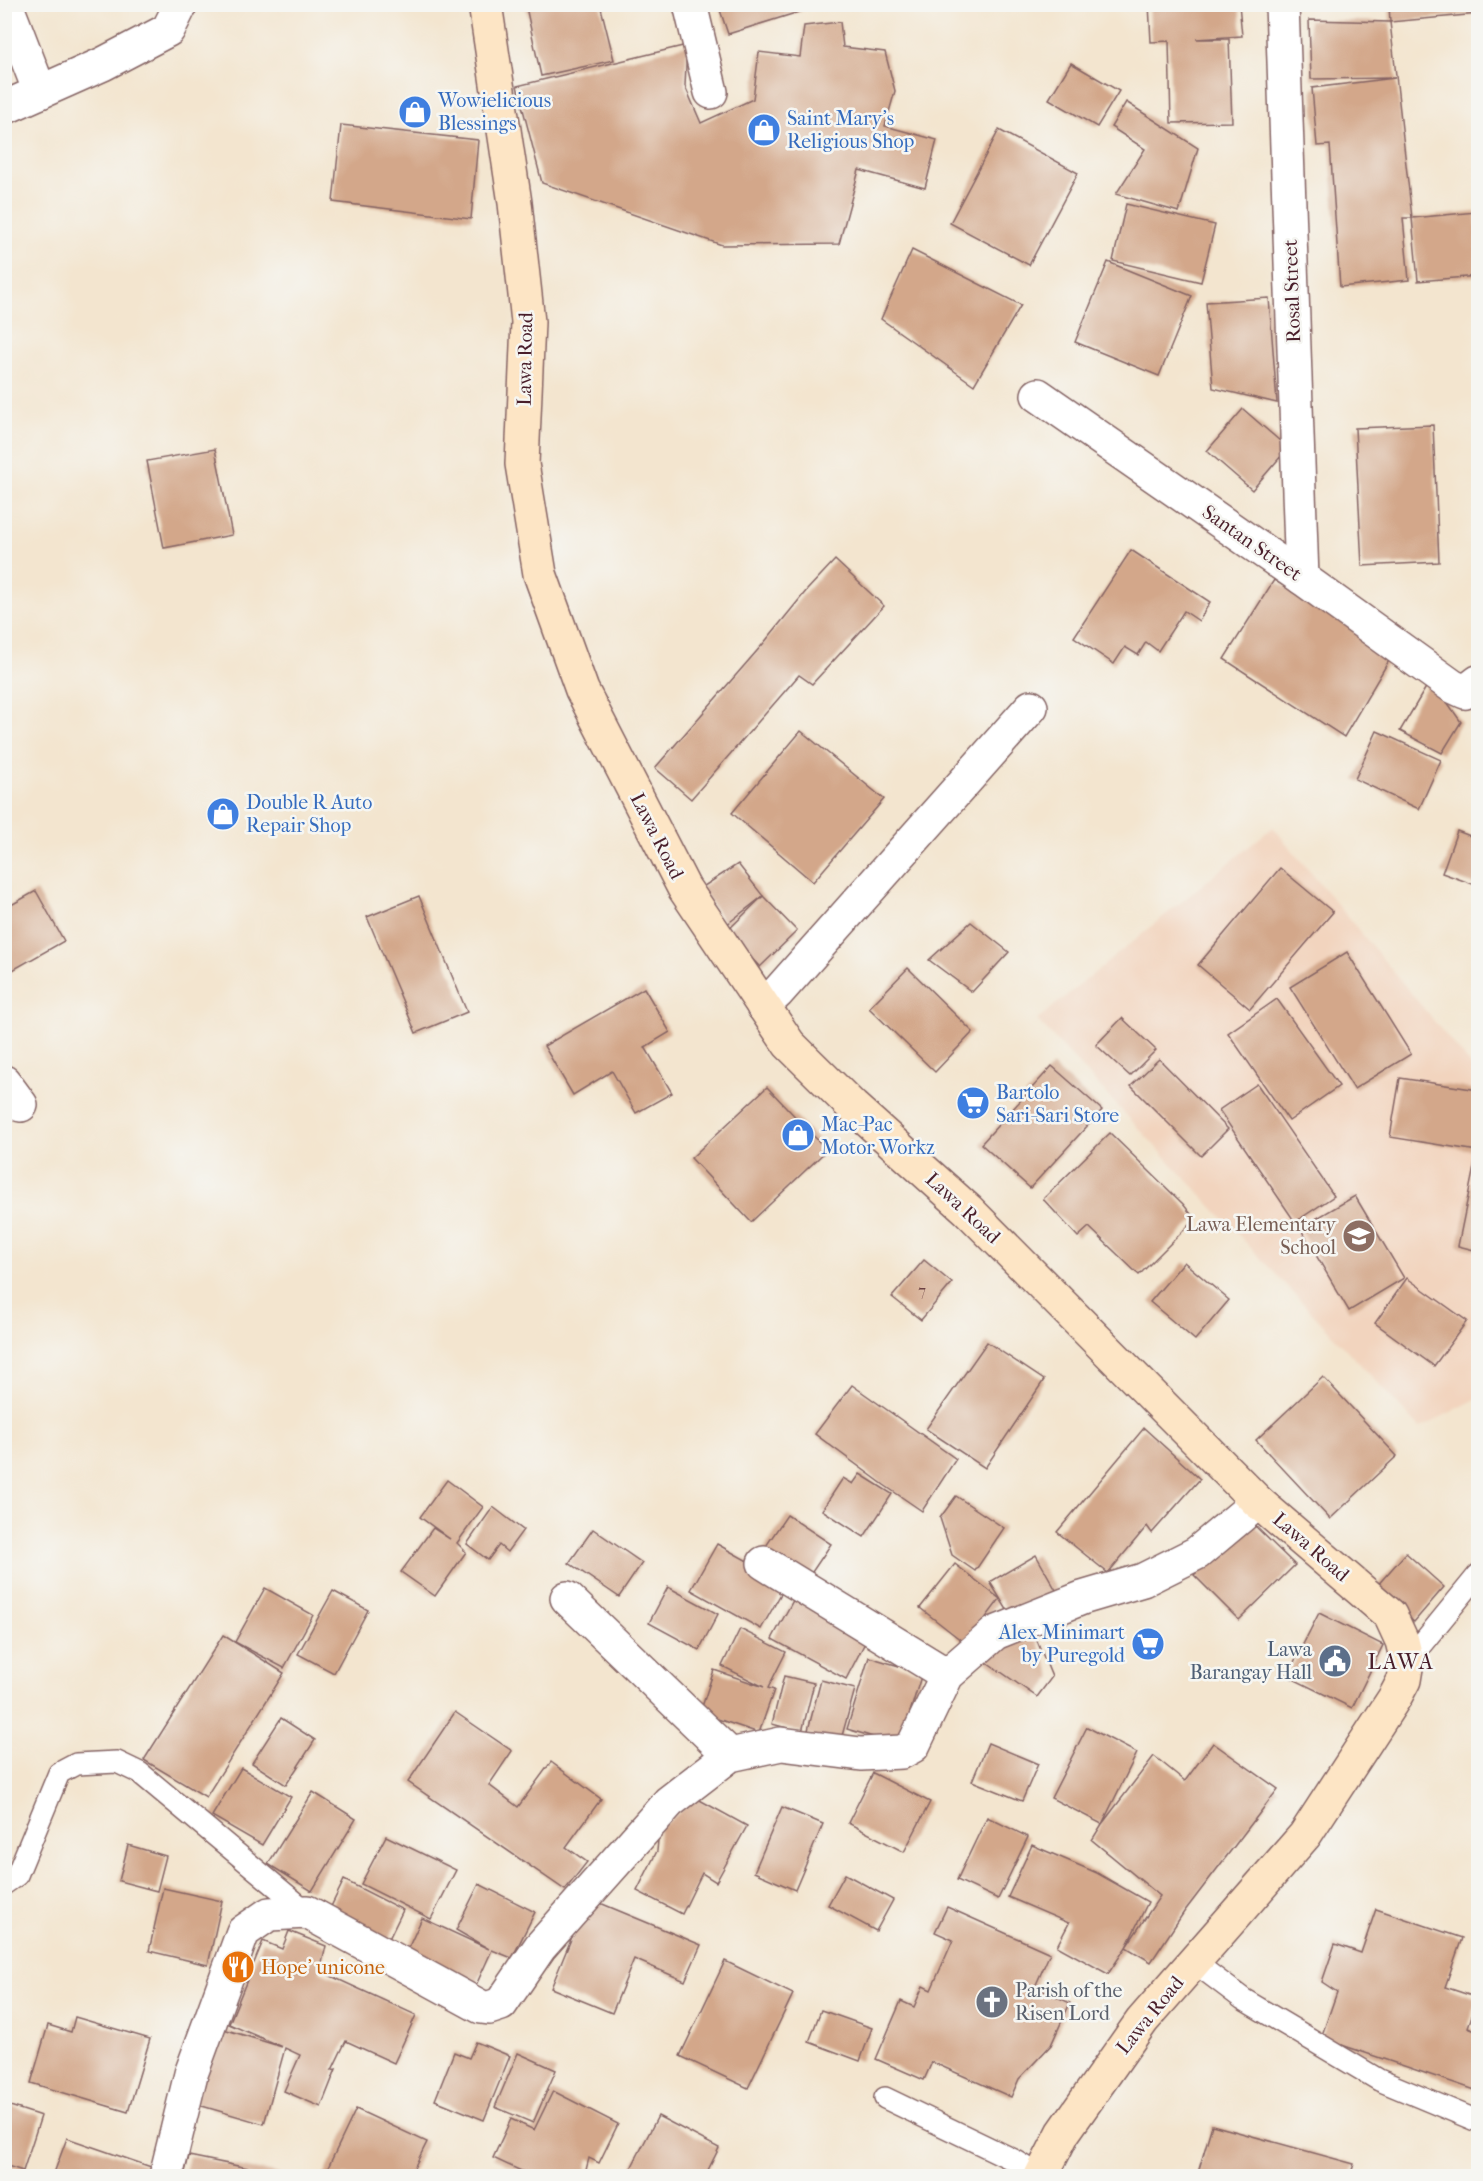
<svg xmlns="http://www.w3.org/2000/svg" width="1483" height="2181" font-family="'IM FELL French Canon',serif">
<rect width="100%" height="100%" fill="#f6f6f2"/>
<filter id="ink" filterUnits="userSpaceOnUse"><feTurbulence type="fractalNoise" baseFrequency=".0167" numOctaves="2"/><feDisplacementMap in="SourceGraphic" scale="12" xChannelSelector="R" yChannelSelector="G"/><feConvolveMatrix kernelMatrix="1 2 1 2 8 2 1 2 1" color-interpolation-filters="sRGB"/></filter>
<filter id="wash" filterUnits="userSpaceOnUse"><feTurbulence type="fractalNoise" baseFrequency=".008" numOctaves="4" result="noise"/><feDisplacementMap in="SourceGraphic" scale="24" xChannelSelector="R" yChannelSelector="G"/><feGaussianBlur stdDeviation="1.35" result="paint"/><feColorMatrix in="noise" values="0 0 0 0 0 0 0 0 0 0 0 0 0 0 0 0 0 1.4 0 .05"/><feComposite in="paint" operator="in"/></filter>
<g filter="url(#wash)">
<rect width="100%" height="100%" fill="#f3e5cf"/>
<path fill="#f2d4be" d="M1273,827L1478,1074V1398L1420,1428L1037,1020Z"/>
<g id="blocks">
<g fill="#d3a78a">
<path d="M528,4H600L614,60L541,76L526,7Z"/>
<path d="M718,4H800L802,11L728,34Z"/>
<path d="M1149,4H1239L1242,36L1196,39H1229L1232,122L1171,123L1169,41L1151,42Z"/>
<path d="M1389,4H1478V14L1390,22Z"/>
<path d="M1309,20L1390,22L1412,218H1403L1409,280L1340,287L1330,145L1317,146L1312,88L1395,78L1311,79Z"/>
<path d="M840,22L843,47L885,52L895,91L885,126L937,140L925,188L859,170L839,244L722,245L542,183L517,86L687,45L685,86L701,123L753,99L759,52L800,57L804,26Z"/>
<path d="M1071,63L1119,91L1097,127L1049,99Z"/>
<path d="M1126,102L1198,148L1179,212L1116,194L1145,149L1111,127Z"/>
<path d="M341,125L478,140L471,219L333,202Z"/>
<path d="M999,130L1078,173L1029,265L950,223Z"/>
<path d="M1126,204L1215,225L1201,282L1113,261Z"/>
<path d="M1476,212L1478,276L1418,281L1412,218Z"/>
<path d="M912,250L1021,305L974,385L881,319Z"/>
<path d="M1108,262L1192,296L1159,376L1075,342Z"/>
<path d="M1269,298L1277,403L1213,388L1206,302Z"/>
<path d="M1243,409L1288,448L1252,490L1207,451Z"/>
<path d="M1433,425L1439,562L1362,566L1355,428Z"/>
<path d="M215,449L232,535L164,548L147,461Z"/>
<path d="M1131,550L1210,602L1199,621L1184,611L1158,651L1146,642L1138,655L1125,647L1114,664L1074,637Z"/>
<path d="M835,560L884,606L812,684L799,675L691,799L655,768L763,644L807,590Z"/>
<path d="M1274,580L1394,652L1344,737L1224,659Z"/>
<path d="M1431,679L1461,722L1442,753L1400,731Z"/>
<path d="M801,731L884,799L813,882L732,813Z"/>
<path d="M1377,731L1441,760L1419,809L1355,779Z"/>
<path d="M1457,831L1478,839V886L1442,873Z"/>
<path d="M738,864L763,896L726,925L701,888Z"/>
<path d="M1280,868L1333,912L1250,1009L1198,965Z"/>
<path d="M36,891L64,941L4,975V909Z"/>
<path d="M419,896L467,1012L416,1033L367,917Z"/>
<path d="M763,896L797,931L760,967L726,932Z"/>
<path d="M971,922L1009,952L972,992L929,960Z"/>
<path d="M1347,952L1411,1054L1354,1089L1290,987Z"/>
<path d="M908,968L973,1032L935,1072L869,1008Z"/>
<path d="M644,988L670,1032L645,1047L672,1093L636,1113L612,1071L573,1095L544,1046Z"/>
<path d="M1277,999L1339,1086L1289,1121L1228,1033Z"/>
<path d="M1122,1018L1156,1050L1130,1076L1096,1045Z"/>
<path d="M1159,1059L1228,1129L1201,1156L1131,1086Z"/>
<path d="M1052,1066L1102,1110L1030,1188L981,1144Z"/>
<path d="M1400,1078L1478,1090V1151L1390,1137Z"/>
<path d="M1257,1084L1334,1196L1295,1222L1219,1110Z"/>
<path d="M767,1087L827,1150L751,1222L691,1158Z"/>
<path d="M1110,1133L1183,1204L1195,1219L1139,1275L1089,1227L1078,1237L1043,1199Z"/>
<path d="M1476,1157L1478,1158V1251L1458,1246Z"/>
<path d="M1355,1196L1404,1278L1349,1311L1300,1228Z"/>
<path d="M924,1260L952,1283L921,1320L892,1297Z"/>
<path d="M1184,1262L1229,1300L1195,1340L1150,1302Z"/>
<path d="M1407,1278L1467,1321L1434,1366L1375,1323Z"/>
<path d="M987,1342L1044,1380L985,1468L926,1429Z"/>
<path d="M1323,1377L1397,1456L1330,1519L1256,1440Z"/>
<path d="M852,1385L956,1459L922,1511L884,1485L815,1434Z"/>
<path d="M1144,1428L1200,1479L1152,1533L1147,1526L1108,1573L1057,1532Z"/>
<path d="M860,1474L892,1494L864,1537L822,1510L843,1478L853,1484Z"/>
<path d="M447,1480L483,1507L457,1543L466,1552L435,1596L401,1572L433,1528L450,1539L420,1517Z"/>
<path d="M956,1496L1004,1528L975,1571L952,1555L940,1518Z"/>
<path d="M493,1507L523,1530L507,1552L499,1545L488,1560L467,1544Z"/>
<path d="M787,1515L831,1544L806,1581L762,1552Z"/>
<path d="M1249,1520L1295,1565L1239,1620L1194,1575Z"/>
<path d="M593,1529L642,1563L619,1597L569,1563Z"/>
<path d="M717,1544L787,1583L761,1629L691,1590Z"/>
<path d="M1406,1553L1444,1587L1414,1622L1375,1588Z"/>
<path d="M1036,1555L1057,1592L1012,1618L990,1582Z"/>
<path d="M955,1564L1000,1599L966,1644L920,1608Z"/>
<path d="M668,1587L718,1614L699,1650L649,1623Z"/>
<path d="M265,1588L313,1615L284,1668L235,1642Z"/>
<path d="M333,1591L368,1610L334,1673L298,1654Z"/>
<path d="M796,1595L869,1635L846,1679L772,1639Z"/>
<path d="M1319,1613L1383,1645L1352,1708L1287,1676Z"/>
<path d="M740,1629L786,1652L768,1688L774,1690L759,1733L700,1713L714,1670L764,1687L722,1666Z"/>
<path d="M1033,1631L1052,1677L1037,1697L975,1654Z"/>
<path d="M223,1635L284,1673L206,1797L144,1760Z"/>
<path d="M869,1657L922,1673L900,1745L847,1729Z"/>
<path d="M784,1676L814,1683L802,1732L772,1724Z"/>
<path d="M821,1680L855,1689L840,1743L807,1734Z"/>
<path d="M455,1712L512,1751L489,1785L518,1807L551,1762L601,1799L566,1847L587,1862L565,1890L408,1782Z"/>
<path d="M281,1718L315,1740L286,1785L252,1763Z"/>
<path d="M1087,1727L1137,1753L1102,1824L1154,1756L1185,1781L1213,1743L1278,1789L1184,1912L1151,1962L1126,1947L1108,1974L1057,1946L1069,1923L1008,1897L1032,1845L1097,1873L1148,1902L1126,1947L1160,1896L1092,1840L1102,1824L1051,1798Z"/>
<path d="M988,1743L1038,1764L1022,1801L972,1781Z"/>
<path d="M241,1768L291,1797L262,1845L212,1816Z"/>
<path d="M873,1773L930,1802L904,1852L848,1823Z"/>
<path d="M313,1792L356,1819L312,1891L268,1864Z"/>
<path d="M696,1798L747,1826L716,1882L702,1873L682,1914L637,1891L657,1851L659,1830Z"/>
<path d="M782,1807L823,1824L795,1890L754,1872Z"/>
<path d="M987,1817L1028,1837L998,1899L957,1880Z"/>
<path d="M386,1836L456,1870L431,1919L361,1884Z"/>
<path d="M128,1845L166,1856L157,1891L119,1881Z"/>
<path d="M845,1874L893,1900L876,1931L828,1905Z"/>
<path d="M344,1880L403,1910L384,1949L325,1919Z"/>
<path d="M479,1884L535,1912L512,1958L492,1950L472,1994L402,1962L422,1918L489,1949L456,1930Z"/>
<path d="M163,1888L222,1901L208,1965L149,1951Z"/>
<path d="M588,1898L701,1945L685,1981L634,1959L612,2013L551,1988Z"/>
<path d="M947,1907L1050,1953L1035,1987L1070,2003L1051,2045L1019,2079L1011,2097L932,2062L924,2080L876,2059L901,2001L914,2007L923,1986L931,1990L953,1940L935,1932Z"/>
<path d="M1376,1909L1462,1938L1445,1987L1478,1998L1468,2027L1478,2031V2091L1321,2038L1337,1992L1322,1982L1335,1944L1361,1953Z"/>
<path d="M289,1931L326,1946L320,1971L416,2015L394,2063L346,2041L332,2070L336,2069L321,2107L284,2091L300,2055L285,2048L264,2124L195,2104L217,2027L282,2047L229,2024L263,1941L282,1949Z"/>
<path d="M725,1961L793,1994L748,2088L680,2056Z"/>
<path d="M821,2010L872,2028L860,2061L809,2042Z"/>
<path d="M75,2017L150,2039L128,2112L31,2083L48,2025L71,2032Z"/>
<path d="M476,2042L510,2056L484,2120L435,2100L454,2052L469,2058Z"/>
<path d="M518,2053L556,2070L533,2123L495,2107Z"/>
<path d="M553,2091L618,2124L599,2163L589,2158L586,2170L598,2176H532L493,2158L511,2119L534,2130Z"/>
<path d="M4,2104L41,2116L23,2171L4,2165Z"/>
<path d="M356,2109L427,2142L410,2176H324Z"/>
<path d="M658,2116L719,2148L705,2176H627Z"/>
<path d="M1212,2125L1354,2164L1350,2176H1197Z"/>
<path d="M67,2138L154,2168L151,2176H53Z"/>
<path d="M189,2156L282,2175V2176H184Z"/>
</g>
</g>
</g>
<g filter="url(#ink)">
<use href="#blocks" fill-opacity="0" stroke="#856464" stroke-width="1.5"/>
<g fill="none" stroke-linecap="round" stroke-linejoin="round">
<g stroke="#856464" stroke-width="24">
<g id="lane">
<path d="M1407,1662L1478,1575"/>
<path d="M4,1884L17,1875L59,1773L76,1764L117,1762L140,1773L307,1912"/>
<path d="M1194,1962L1243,1999L1379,2080L1475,2120L1478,2119"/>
<path d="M885,2098L1016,2161L1041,2176"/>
</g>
</g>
<g stroke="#856464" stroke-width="36">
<g id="street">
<path d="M6,4L40,92"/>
<path d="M690,4L711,92"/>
<path d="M1282,4L1302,578"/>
<path d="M4,108L103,64L168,30L181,4"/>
<path d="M1038,395L1302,578L1452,686L1465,692L1478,682"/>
<path d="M763,1006L777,993L1031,707"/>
<path d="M4,1082L21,1105"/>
<path d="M764,1563L947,1675"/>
<path d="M567,1598L730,1755"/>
<path d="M166,2176L191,2074L243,1932L269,1914L307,1912L481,2007L489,2008L501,2004L540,1947L669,1802L730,1755L781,1744L861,1754L902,1752L913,1746L947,1675L995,1633L1082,1598L1143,1580L1197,1553L1258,1502"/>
</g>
</g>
<g stroke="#856464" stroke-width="36">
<path id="secondary" d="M485,4L515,203L528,322L522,464L540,574L582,690L684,888L789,1044L853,1107L968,1210L1258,1502L1390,1615L1402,1641L1407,1662L1404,1680L1395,1697L1305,1835L1142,2021L1063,2133L1041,2176"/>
</g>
<use href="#lane" stroke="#fff" stroke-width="21"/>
<use href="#street" stroke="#fff" stroke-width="33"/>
<use href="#secondary" stroke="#fde5c5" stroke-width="33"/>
</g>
</g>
<defs>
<g id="shop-disc" transform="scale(1.725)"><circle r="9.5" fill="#3f7fe0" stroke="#f6f6f2"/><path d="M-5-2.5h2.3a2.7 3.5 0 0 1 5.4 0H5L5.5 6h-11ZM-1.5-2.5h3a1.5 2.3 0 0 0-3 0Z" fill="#fff"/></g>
<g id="supermarket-disc" transform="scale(1.725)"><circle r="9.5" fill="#3f7fe0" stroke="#f6f6f2"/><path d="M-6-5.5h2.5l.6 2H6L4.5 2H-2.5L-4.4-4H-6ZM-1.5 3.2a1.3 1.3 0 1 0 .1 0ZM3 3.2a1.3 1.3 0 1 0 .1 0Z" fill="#fff"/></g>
<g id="school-disc" transform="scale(1.725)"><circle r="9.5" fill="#8d6e63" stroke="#f6f6f2"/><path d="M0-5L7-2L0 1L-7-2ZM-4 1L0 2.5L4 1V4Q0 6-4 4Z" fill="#fff"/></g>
<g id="civic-disc" transform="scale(1.725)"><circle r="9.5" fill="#5c6f8a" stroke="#f6f6f2"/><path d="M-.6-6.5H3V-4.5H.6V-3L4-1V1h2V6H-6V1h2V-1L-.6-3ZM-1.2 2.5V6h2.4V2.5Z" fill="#fff"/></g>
<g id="restaurant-disc" transform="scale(1.725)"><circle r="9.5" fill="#e8710a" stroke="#f6f6f2"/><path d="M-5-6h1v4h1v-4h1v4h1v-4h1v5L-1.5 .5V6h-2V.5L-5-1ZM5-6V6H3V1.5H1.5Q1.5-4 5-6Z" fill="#fff"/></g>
<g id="church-disc" transform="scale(1.725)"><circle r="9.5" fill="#6b7280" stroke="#f6f6f2"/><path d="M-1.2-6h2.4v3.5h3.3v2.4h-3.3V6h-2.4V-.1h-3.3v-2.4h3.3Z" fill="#fff"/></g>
</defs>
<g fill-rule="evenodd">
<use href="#shop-disc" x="415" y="112"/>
<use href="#shop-disc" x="764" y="130"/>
<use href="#shop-disc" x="223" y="814"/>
<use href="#supermarket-disc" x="973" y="1103"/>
<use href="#shop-disc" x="798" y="1135"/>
<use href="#school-disc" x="1359" y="1236"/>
<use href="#supermarket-disc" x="1148" y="1644"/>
<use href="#civic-disc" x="1335" y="1661"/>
<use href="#restaurant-disc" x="238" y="1967"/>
<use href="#church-disc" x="992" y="2002"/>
</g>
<g text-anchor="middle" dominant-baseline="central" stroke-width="5" stroke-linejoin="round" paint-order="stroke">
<g font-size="16" fill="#6c4143">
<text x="922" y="1290">7</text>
</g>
<g font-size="20" fill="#366cbe" stroke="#f6f6f2" text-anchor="start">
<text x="438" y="100">Wowielicious<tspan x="438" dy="23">Blessings</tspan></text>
<text x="787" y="118">Saint Mary's<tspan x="787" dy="23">Religious Shop</tspan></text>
<text x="246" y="802">Double R Auto<tspan x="246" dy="23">Repair Shop</tspan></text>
<text x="996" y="1092">Bartolo<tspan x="996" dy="23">Sari-Sari Store</tspan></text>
<text x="821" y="1124">Mac-Pac<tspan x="821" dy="23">Motor Workz</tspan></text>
<text x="1125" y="1632" text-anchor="end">Alex Minimart<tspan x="1125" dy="23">by Puregold</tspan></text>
</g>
<g font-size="20" fill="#4a1f2b" stroke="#f6f6f2">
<text transform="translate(1292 291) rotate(-92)">Rosal Street</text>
<text transform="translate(525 359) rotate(-89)">Lawa Road</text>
<text transform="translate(1252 543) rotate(35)">Santan Street</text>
<text transform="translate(657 836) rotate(63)">Lawa Road</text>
<text transform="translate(963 1208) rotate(43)">Lawa Road</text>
<text transform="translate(1311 1547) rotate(41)">Lawa Road</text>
<text transform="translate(1150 2015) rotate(-51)">Lawa Road</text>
</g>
<g font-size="20" fill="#785e54" stroke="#f6f6f2" text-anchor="end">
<text x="1336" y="1224">Lawa Elementary<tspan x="1336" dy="23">School</tspan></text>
</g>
<g font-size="20" fill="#4e5e75" stroke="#f6f6f2" text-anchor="end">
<text x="1312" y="1649">Lawa<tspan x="1312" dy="23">Barangay Hall</tspan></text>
</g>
<g font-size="20" fill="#c56008" stroke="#f6f6f2" text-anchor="start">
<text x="261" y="1967">Hope' unicone</text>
</g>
<g font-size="20" fill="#5b616d" stroke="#f6f6f2" text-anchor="start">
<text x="1015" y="1990">Parish of the<tspan x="1015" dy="23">Risen Lord</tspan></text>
</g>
<g font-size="22" letter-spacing="1.5" fill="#4a1f2b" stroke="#f6f6f2">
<text x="1401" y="1662">LAWA</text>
</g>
</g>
<rect width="1483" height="2181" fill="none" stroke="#f6f6f2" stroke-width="24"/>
</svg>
